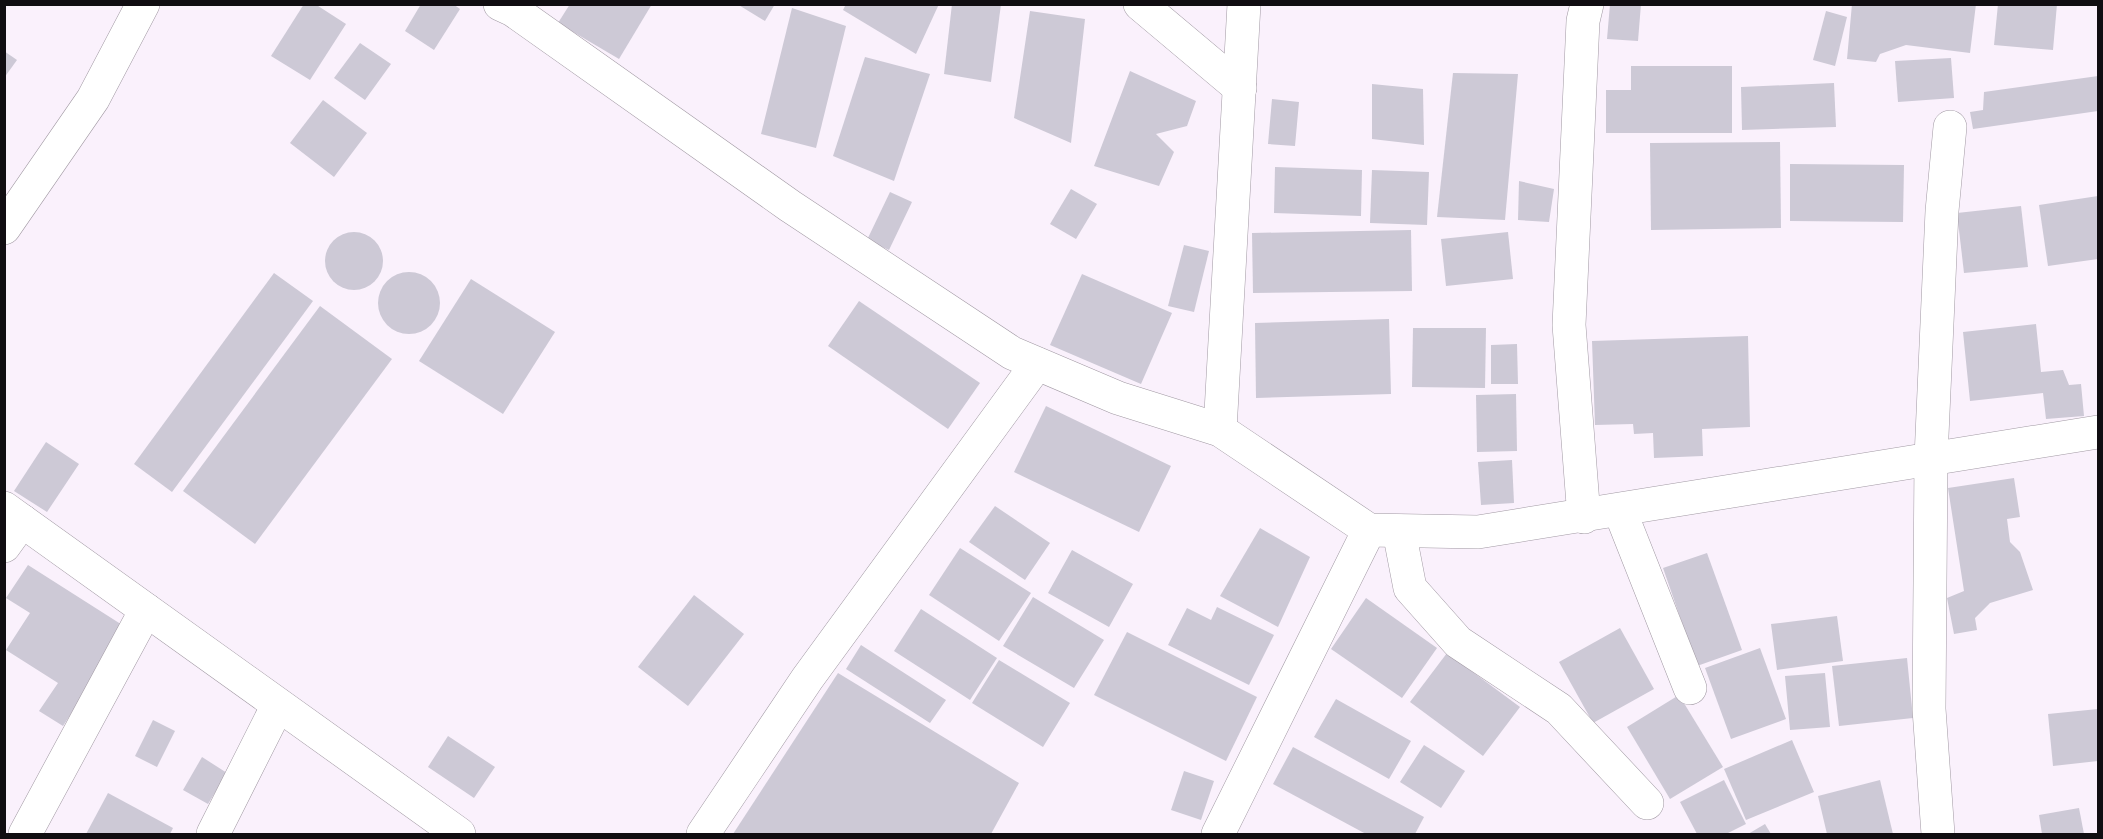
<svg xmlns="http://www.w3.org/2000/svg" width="2103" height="839" font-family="'Nunito Sans',sans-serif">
<rect width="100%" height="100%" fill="#faf1fc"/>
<g fill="#cdc9d6">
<path d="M304,4H315L346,24L310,80L271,56Z"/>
<path d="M421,4H453L460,9L434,50L405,31Z"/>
<path d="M570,4H652L619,59L558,23Z"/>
<path d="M737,4H775L765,21Z"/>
<path d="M846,4H939L916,54L843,10Z"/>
<path d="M952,4H1001L991,82L944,74Z"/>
<path d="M1610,4H1641L1638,41L1607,39Z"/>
<path d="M1852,4H1976L1970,53L1906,45L1880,54L1876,62L1847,59Z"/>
<path d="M1998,4H2057L2053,50L1994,45Z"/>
<path d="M792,8L846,26L816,148L761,134Z"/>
<path d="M1030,11L1085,19L1071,143L1014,118Z"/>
<path d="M1826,11L1847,17L1835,66L1813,60Z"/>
<path d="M360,43L391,64L365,100L334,78Z"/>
<path d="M4,51L17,60L4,78Z"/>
<path d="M865,57L930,74L894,181L833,156Z"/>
<path d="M1951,58L1954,98L1898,102L1895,61Z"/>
<path d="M1631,66H1732V133H1606V90H1631Z"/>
<path d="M1130,71L1196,101L1187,126L1156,134L1174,152L1159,186L1094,166Z"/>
<path d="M1453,73L1518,74L1505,220L1437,217Z"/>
<path d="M2098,76V111L1973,129L1970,112L1983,110L1984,92Z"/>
<path d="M1834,83L1836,127L1742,130L1741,87Z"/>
<path d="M1372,84L1423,89L1424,145L1372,139Z"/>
<path d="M1272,99L1299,102L1295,146L1268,144Z"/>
<path d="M323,100L367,133L334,177L290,143Z"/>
<path d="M1780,142L1781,228L1651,230L1650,143Z"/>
<path d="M1790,164L1904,165L1903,222L1790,221Z"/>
<path d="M1275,167L1362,170L1361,216L1274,213Z"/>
<path d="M1372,170L1429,172L1427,225L1370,223Z"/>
<path d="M1519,181L1554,189L1549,222L1518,220Z"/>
<path d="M1071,189L1097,204L1076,239L1050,224Z"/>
<path d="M890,192L912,202L889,250L867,240Z"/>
<path d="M2098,196V259L2048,266L2039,205Z"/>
<path d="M2021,206L2028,267L1964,273L1957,213Z"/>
<path d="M1411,230L1412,291L1253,293L1252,233Z"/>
<path d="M1508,232L1513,279L1446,286L1441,239Z"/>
<circle cx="354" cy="261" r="29"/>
<path d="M1184,245L1209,251L1194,312L1168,306Z"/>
<circle cx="409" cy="303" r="31"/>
<path d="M274,273L313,301L172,492L134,464Z"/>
<path d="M1082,274L1172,313L1141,384L1050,345Z"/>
<path d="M471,279L555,332L503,414L419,361Z"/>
<path d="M859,301L980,383L948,429L828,346Z"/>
<path d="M320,306L392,359L255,544L183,491Z"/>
<path d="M1389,319L1391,394L1256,398L1255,323Z"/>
<path d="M2036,324L2041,372L2063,370L2069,385L2081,384L2084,416L2046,419L2043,393L1970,401L1963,332Z"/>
<path d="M1413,328H1486L1485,388L1412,387Z"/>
<path d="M1748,336L1750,427L1702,429L1703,456L1654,458L1653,433L1634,434L1633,424L1595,425L1592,341Z"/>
<path d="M1517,344L1518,384H1491V345Z"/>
<path d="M1516,394L1517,451L1477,452L1476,395Z"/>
<path d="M1046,406L1171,466L1139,532L1014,472Z"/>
<path d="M46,442L79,464L47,512L14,491Z"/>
<path d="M1512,460L1514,503L1481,505L1478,462Z"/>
<path d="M2014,478L2020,517L2007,519L2010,542L2020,552L2033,590L1990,603L1975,618L1977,630L1954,634L1947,598L1964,591L1948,488Z"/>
<path d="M995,506L1050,543L1025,580L969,542Z"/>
<path d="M1260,528L1310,557L1278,627L1220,596Z"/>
<path d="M960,548L1031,593L999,641L929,595Z"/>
<path d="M1072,550L1133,584L1109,627L1048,593Z"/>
<path d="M1707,553L1742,650L1697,666L1663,568Z"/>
<path d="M28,565L127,628L63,726L39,711L58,683L6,650L30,613L6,598Z"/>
<path d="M694,595L744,634L688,706L638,667Z"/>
<path d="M1033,597L1104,640L1074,688L1003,646Z"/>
<path d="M1366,598L1437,648L1402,698L1331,649Z"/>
<path d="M1217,607L1274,635L1249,685L1168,645L1187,608L1211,620Z"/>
<path d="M921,609L997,658L970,700L894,651Z"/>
<path d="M1837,616L1843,661L1777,670L1771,624Z"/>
<path d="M1620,628L1654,689L1593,723L1559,662Z"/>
<path d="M1127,632L1257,697L1226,761L1094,695Z"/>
<path d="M861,645L946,700L930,723L846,669Z"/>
<path d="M1760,648L1786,719L1731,739L1705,668Z"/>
<path d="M1447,653L1520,707L1483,756L1410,702Z"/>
<path d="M1907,658L1913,718L1839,726L1832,666Z"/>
<path d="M999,660L1070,703L1043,747L972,703Z"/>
<path d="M838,673L1019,783L991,834H733Z"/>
<path d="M1825,673L1830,727L1790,730L1785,676Z"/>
<path d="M1679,695L1723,767L1670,799L1627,727Z"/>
<path d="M1336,699L1411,741L1389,779L1314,737Z"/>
<path d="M2098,709V761L2053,766L2048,714Z"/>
<path d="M153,720L175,731L157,767L135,756Z"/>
<path d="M448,736L495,767L474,798L428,767Z"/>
<path d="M1792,740L1814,792L1746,820L1724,769Z"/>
<path d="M1424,745L1465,771L1441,808L1400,782Z"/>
<path d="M1293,747L1424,817L1415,834H1366L1273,784Z"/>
<path d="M202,757L227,773L208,804L183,790Z"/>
<path d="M1184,771L1214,781L1201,820L1171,810Z"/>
<path d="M1724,780L1746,824L1726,834H1697L1680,802Z"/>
<path d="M1880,780L1893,834H1827L1818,796Z"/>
<path d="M108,793L173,828L170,834H86Z"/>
<path d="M2079,808L2084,834H2042L2039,815Z"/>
<path d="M1765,824L1771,834H1748Z"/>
</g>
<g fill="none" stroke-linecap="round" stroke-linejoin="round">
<g stroke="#a199a3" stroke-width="34">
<g id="street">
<path d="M500,4L513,10L790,206L1012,353L1118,398L1220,430L1369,530L1478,532L2098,432"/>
<path d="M1140,4L1240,88"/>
<path d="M4,228L93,99L143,4"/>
<path d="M1220,430L1244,4"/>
<path d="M4,508L459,834"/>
<path d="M1620,511L1690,688"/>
<path d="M1584,517L1569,325L1583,21L1587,4"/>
<path d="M1399,531L1410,588L1458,642L1559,709L1647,803"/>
<path d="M4,546L22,521"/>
<path d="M25,834L146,610"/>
<path d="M213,834L278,705"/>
<path d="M703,834L807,679L1037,364"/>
<path d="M1218,834L1369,530"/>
<path d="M1938,834L1929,709L1931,458L1942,211L1950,127"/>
</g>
</g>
<use href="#street" stroke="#fff" stroke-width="33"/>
</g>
<rect width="2103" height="839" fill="none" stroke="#100d11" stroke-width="12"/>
</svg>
